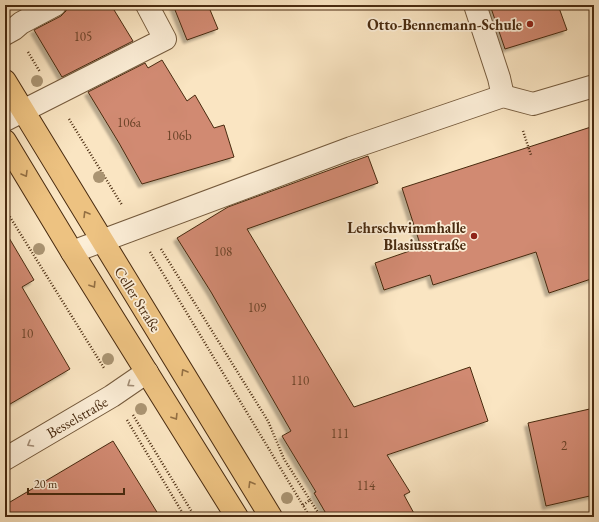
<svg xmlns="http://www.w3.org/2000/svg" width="599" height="522" font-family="'EB Garamond',serif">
<defs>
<filter id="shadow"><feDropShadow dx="-3.5" dy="3.5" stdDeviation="1" flood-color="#0004"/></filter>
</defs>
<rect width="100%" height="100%" fill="#fae5c2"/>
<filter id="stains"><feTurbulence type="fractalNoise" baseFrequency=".005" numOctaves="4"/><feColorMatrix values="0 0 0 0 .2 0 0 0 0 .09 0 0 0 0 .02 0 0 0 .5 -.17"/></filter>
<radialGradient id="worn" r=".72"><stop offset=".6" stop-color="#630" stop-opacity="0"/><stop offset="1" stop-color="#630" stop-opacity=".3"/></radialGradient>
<g fill="#d18a72" stroke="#492b10" filter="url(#shadow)">
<path d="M67,5H111L133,41L62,77L34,30L61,16L66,11Z"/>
<path d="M173,5H208L218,29L187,40Z"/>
<path d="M490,5H558L567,30L505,49Z"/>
<path d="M162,60L187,101L195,95L214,128L224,125L234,157L142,184L119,143L88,92L145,63L148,68Z"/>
<path d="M594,126V278L549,293L536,252L433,285L430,275L384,290L375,263L421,247L402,188Z"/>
<path d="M368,156L378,183L247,229L354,407L470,367L488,421L387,455L410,492L404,495L416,517H328L314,493L316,492L282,436L291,431L211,292L177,238L228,207Z"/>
<path d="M5,231L34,280L22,287L70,369L5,407Z"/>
<path d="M594,408V495L546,506L528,423Z"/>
<path d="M113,441L160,517H5V505Z"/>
</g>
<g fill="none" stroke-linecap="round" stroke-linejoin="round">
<g stroke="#755a3c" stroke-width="24">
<g id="minor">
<path d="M475,5L499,78L503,96"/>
<path d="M5,34L14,29L21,23L55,5"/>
<path d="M5,120L165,39L147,5"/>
<path d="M72,252L351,148L503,96L533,104L594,86"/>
<path d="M5,459L112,396L147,372"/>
</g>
</g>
<g stroke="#492b10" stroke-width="24">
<g id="major">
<path d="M5,81L271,517"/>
<path d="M5,141L72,252L237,517"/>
</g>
</g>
<g stroke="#492b10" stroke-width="2.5" stroke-dasharray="1 2" stroke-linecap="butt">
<path d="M28,52L40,72"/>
<path d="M69,119L122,205"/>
<path d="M523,131L531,155"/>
<path d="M5,209L104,368"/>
<path d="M161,249L268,421L284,459L310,500"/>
<path d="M150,252L310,517"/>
<path d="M133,415L195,517"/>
<path d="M127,420L185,517"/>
<path d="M303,505L310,500L321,517"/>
</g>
<use href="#minor" stroke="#fceed7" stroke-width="22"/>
<use href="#major" stroke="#edc281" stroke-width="22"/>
</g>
<g fill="#aa9472">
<circle cx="37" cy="81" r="6"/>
<circle cx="99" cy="177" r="6"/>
<circle cx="39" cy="249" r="6"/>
<circle cx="108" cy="359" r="6"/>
<circle cx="141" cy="409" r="6"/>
<circle cx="287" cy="498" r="6"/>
</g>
<defs><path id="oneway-chevron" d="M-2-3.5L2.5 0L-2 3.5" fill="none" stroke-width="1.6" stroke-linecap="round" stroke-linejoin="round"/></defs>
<g stroke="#936f43">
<use href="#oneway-chevron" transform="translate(25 174) rotate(59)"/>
<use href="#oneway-chevron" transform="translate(86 214) rotate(-121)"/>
<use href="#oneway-chevron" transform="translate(93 285) rotate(58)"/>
<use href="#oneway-chevron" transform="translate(184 372) rotate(-121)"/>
<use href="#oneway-chevron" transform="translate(175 417) rotate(58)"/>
<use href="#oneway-chevron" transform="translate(251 484) rotate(-121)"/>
</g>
<g stroke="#a28c74">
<use href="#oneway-chevron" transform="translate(130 384) rotate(146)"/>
<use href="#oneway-chevron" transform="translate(30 444) rotate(150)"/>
</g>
<g fill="#8f2418" stroke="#fceed7" stroke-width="1.5">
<circle cx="530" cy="24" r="4"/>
<circle cx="474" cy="236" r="4"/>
</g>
<g text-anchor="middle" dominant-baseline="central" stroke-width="3.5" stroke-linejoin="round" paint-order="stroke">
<g font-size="13" fill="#6b4328">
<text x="83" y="36">105</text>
<text x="129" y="122">106a</text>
<text x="179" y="135">106b</text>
<text x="223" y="251">108</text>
<text x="257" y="307">109</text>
<text x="27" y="333">10</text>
<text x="300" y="380">110</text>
<text x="340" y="433">111</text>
<text x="564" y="445">2</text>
<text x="366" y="485">114</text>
</g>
<g font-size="15" font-weight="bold" fill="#492b10" stroke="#fceed7" text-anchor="end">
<text x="522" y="24">Otto-Bennemann-Schule</text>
<text x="466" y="227">Lehrschwimmhalle<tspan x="466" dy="17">Blasiusstraße</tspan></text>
</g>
<g font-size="15" fill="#492b10" stroke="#fceed7">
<text transform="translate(138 299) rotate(58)">Celler Straße</text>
<text transform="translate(77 417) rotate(-30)">Besselstraße</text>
</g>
</g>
<rect width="599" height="522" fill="none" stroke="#fae5c2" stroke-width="20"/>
<rect x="6" y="6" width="587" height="510" fill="none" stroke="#492b10" stroke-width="2"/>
<rect x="10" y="10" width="579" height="502" fill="none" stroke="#492b10"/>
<path d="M28 488v6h96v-6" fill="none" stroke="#492b10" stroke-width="2"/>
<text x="34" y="488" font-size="12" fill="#492b10" stroke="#fceed7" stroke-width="3" paint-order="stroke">20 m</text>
<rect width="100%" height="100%" filter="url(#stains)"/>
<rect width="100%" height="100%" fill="url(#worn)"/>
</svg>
